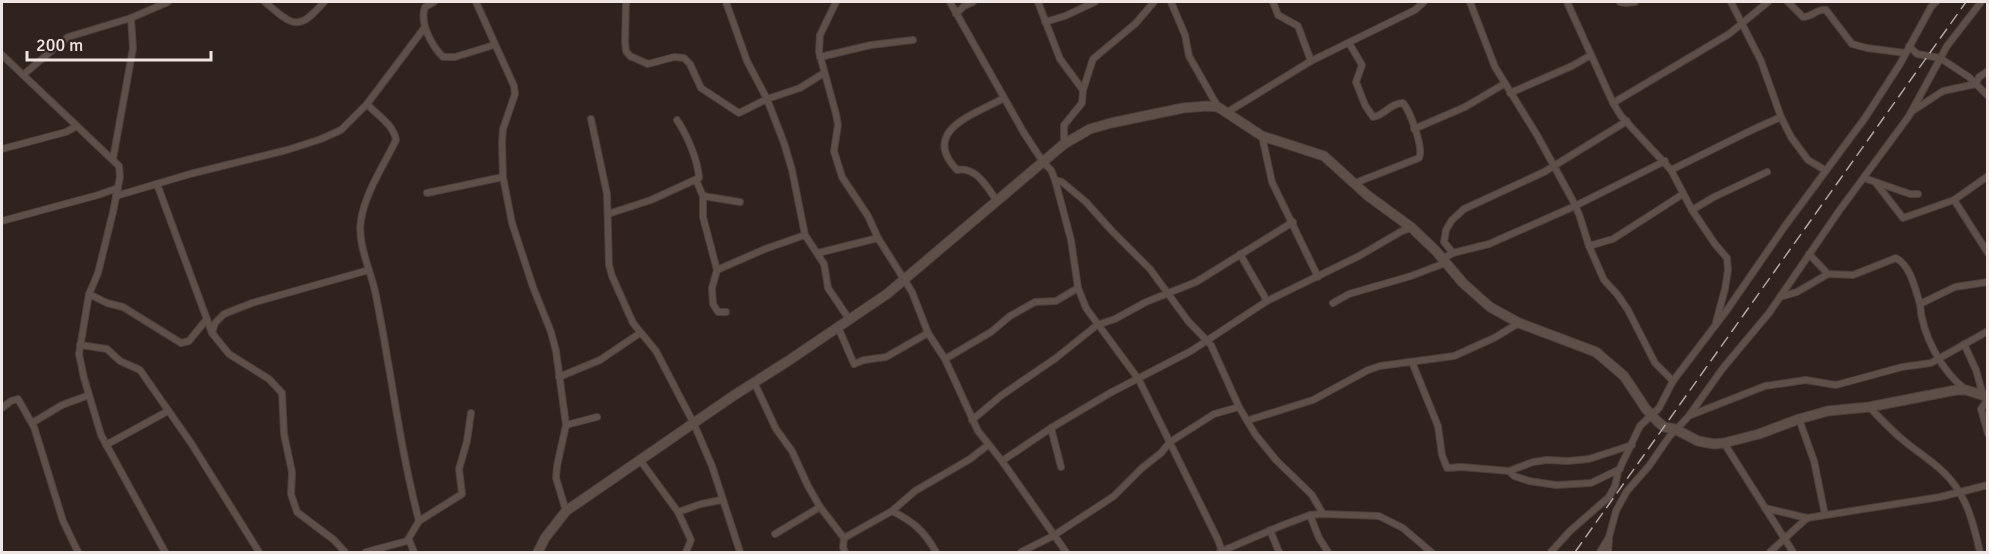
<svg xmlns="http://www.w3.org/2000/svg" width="1989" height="554" font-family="Signika,sans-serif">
<rect width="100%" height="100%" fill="#30221d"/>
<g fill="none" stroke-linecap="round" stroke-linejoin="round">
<g stroke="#4b3f3c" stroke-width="8">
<g id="street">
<path d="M265,2C293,26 298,32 324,2"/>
<path d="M434,2L425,7C419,23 432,46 443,57H455L494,45"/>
<path d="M476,2L514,86L515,94L503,129L502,143L503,177L512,223L533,287L551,332L556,351L566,425L557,466L556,478L566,511"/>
<path d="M626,2L625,42L626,51L630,56L648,64L674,57L684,58L690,64L701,88L739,113L767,99L800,88L824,73"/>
<path d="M726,2L747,61L767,99L784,143L792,170L805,235L824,264L828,288L849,319"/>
<path d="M836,2L820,35L819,52L836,114L838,125L834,151L842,177L868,216L878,238L912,292L928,333L945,359L978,431L1002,461L1066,552"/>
<path d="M950,2L1024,133L1043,162L1051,170L1055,180L1071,240L1078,288L1086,308L1139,380L1218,540L1222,551"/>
<path d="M1038,2L1060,59L1083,90"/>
<path d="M1171,2L1185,35L1189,56L1218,107"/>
<path d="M1273,2L1278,15L1298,26L1311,61"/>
<path d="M1470,2L1495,67L1537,135L1572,199L1579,214L1589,246L1604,280L1617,294L1628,310L1655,363L1673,381"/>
<path d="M1567,2L1613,103L1621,116L1671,170L1692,210L1715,244L1727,258L1728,270L1725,289L1716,322"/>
<path d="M1620,2L1626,3L1635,2"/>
<path d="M1731,2L1761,61L1781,117L1791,137L1808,160L1825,170"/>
<path d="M1788,2L1803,17C1812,17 1818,8 1826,10L1852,44L1867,48L1905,53"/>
<path d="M956,14L964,6L973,2"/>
<path d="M1045,22L1065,16L1095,2"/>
<path d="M1349,43L1362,65L1356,82L1365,105L1373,117C1384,116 1390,103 1403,103C1410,111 1424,148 1419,158L1355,183"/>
<path d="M1909,46L1917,54L1940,58L1969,77L1988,96"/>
<path d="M2,55L119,166L120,177L113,212L98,273L89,294L79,354L84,378L101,435L165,552"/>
<path d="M820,57L871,45L913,40"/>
<path d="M23,75L68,37L131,18L168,2"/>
<path d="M1510,93L1572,66L1591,55"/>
<path d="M1613,103L1729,34L1768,2"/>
<path d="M367,104C377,115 394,125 396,140C384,165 365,193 361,220C357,243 370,269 375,291C391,368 399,445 419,521"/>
<path d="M1914,110L1943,91L1976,84L1979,77L1988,71"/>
<path d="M1226,113L1311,61L1415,10L1424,2"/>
<path d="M591,119L607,194L609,265L612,276L633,323L656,351L694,424L712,466L740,552"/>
<path d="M1414,129L1465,107L1504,84"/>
<path d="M1262,136L1272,182L1318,277"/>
<path d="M1064,144V125L1082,103L1083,90L1093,59L1136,23L1154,2"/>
<path d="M2,149L66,132L77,126"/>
<path d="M113,159L133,48L131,18"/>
<path d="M1671,170L1754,129L1781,117"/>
<path d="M1988,176L1954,200L1988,253"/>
<path d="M1864,178L1910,194H1918"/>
<path d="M696,180L703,196V217L717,270L712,288L713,304L718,312H726"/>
<path d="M1055,180L1062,182L1086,202L1112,231L1150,269L1188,321L1211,345L1239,407L1255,434L1276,460L1312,495L1323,514"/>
<path d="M1876,183L1903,218L1954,200"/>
<path d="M157,184L212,333L229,354L269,379L282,393L284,434L292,472L291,494L297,512L334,540L345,552"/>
<path d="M427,193L503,177"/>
<path d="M116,196L190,174L287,150L321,139L341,130L367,104L425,27"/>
<path d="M703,196L740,202"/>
<path d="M997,201C987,187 976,166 957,170C919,130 976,114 1004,98"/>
<path d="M1692,210L1714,197L1767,172"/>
<path d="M608,214L651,200L699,178C698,160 687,135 677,120"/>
<path d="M2,221L98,195L118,188"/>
<path d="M1589,246L1613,239L1683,194"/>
<path d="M818,253L878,238"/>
<path d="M1453,253L1444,242L1446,230L1452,220L1464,209L1544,172L1627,121"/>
<path d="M1240,254L1267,301"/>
<path d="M1809,254L1828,274"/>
<path d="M1442,259L1453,253L1489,244L1575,206L1665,161"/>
<path d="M717,270L765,249L805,235"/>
<path d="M89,294L107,303L123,307L181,343L189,341L206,320"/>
<path d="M1780,297L1797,292L1828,274L1853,275L1896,258C1911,266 1915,289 1920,304"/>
<path d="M1333,303L1349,294L1411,276L1445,263"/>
<path d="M838,327L854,364L864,360L886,357L928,333"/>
<path d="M212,333L215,323L224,314L252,303L369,270"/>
<path d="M1964,344L1976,370L1983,395"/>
<path d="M80,345L107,349L120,361L140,370L191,443L259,552"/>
<path d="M945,359L991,332L1010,316L1035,302L1056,301L1078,288"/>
<path d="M1412,362L1438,426L1442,455L1447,468L1462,467L1509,471L1533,462L1547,460L1568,461L1589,459L1632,445"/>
<path d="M559,377L600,360L640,333"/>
<path d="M754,382L776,429L792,451L808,486L820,507L775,534"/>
<path d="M1966,390C1942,372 1922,335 1920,304L1955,287L1988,282"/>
<path d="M1988,399L1981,409L1988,434"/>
<path d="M1869,407C1880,418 1891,430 1903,440C1918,453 1937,463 1950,479C1968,500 1974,526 1980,552"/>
<path d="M2,408L11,401L18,399L34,427L63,521L78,552"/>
<path d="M1691,415L1765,386L1806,380L1836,385L1902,367L1931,363L1988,331"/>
<path d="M1799,419L1814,461L1825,515"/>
<path d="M972,420L1002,395L1056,358L1097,325L1115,319L1146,302L1196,282L1293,222"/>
<path d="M1249,420L1313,400L1368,370L1380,366L1454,356L1494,338L1519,323"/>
<path d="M32,423L62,405L89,395"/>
<path d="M566,425L597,417"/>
<path d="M1051,428L1061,467"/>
<path d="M1724,443L1793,552"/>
<path d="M106,445L168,411"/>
<path d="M640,460L678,512L691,540L686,552"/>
<path d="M1002,461L1051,428L1110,393L1191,351L1267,301L1359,256L1402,231L1412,228"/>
<path d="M1509,471L1514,476L1529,481L1556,485L1591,483L1620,469"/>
<path d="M820,507L844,538"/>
<path d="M1765,508L1807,518L1940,497L1988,485"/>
<path d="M892,511L915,491L970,459L988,445"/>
<path d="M678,512L701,504L721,500"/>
<path d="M1310,515L1319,538L1328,552"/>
<path d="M1270,530L1279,552"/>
<path d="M409,540L414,552"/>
<path d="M366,552L407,541L419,521L462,494L459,469L467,441L471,413"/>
<path d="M845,552L843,547L844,538L892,511C914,522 924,531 936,552"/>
<path d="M1021,552L1053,536L1114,496L1142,468L1161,453L1170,442L1214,414L1239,407"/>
<path d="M1220,552L1283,525L1310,515L1323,514L1379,516L1403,528L1431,552"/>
<path d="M1551,552L1570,531L1609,497L1615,486L1618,472L1640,426L1659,408L1673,381L1727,310L1785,226L1865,118L1900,64L1931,7L1936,2"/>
<path d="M1600,552L1609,537L1616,511L1627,491L1649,466L1669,437L1688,417L1723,368L1769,313L1839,211L1909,116L1947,46L1981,2"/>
<path d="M1608,552L1609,540"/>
<path d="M1770,552L1807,518"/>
</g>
</g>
<g stroke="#4b3f3c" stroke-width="11">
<path id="secondary" d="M538,552L545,538L566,511L733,396L788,361L887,294L1064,144L1090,129L1111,123L1183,108L1207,106L1218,107L1262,136L1324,156L1367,195L1412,228L1436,251L1463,283L1490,307L1519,323L1596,352L1624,376L1646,409L1657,421L1664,427L1675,429L1698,441L1714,444L1724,443L1759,434L1799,419L1828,411L1869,407L1956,390H1966L1988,397"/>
</g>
<use href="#street" stroke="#5f4f49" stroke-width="6"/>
<use href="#secondary" stroke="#5f4f49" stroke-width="9"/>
<path stroke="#b1a6a2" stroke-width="1.5" stroke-dasharray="12 6" stroke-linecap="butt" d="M1575,552L1966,2"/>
</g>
<rect width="1989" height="554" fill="none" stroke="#efe5e2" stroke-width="6"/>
<path d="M27 51v9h184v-9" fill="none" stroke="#efe5e2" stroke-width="3"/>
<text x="36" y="51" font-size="18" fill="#efe5e2" stroke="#30221d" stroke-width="4.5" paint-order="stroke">200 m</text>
</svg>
